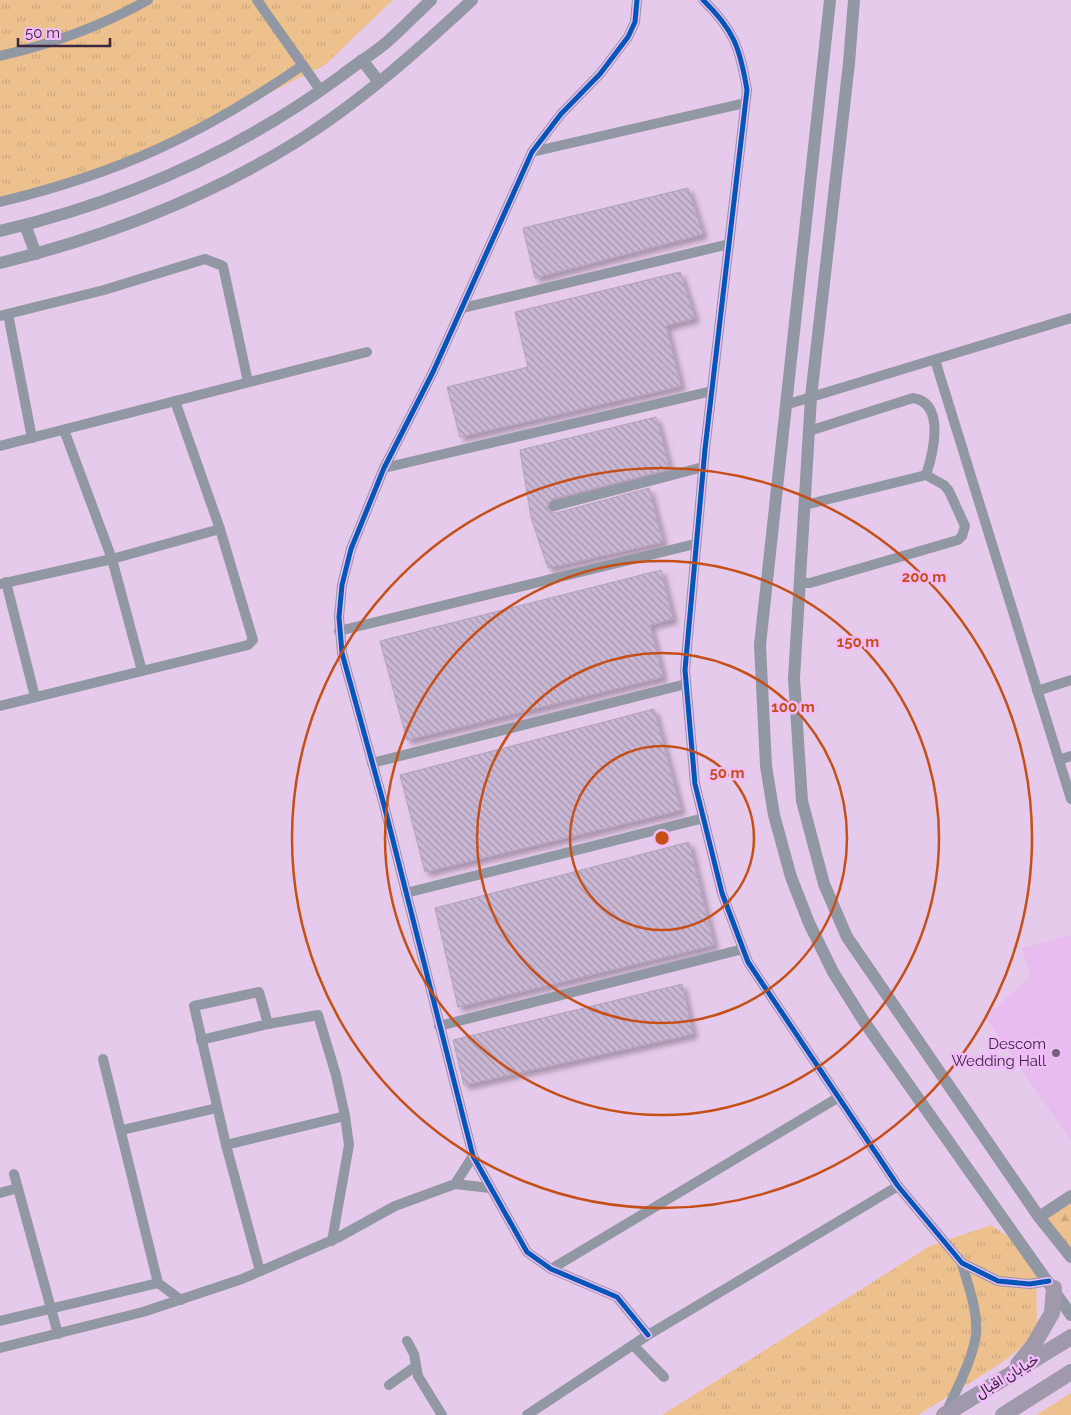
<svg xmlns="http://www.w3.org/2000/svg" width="1071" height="1415" font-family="Raleway,Vazirmatn,sans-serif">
<defs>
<pattern id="grass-tufts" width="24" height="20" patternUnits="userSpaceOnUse" patternTransform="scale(1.25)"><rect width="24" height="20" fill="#edc18e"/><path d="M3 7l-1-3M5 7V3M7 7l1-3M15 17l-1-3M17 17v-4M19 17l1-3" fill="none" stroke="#cca67c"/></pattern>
<pattern id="forest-firs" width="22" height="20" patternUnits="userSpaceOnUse" patternTransform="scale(1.25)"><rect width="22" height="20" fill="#edc18e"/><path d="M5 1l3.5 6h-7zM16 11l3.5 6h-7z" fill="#cca67c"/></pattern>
<pattern id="building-back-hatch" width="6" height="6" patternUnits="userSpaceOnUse" patternTransform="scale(1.25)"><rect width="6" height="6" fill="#c9b7d4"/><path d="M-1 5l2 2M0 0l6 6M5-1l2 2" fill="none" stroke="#a495ad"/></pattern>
<filter id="shadow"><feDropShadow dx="4.5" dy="4.5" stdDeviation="2.5" flood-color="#0004"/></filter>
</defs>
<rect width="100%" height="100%" fill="#e6caeb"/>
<path fill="#e8bcef" d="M1071,935V1141L985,1017L1030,977L1022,948Z"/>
<g fill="url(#grass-tufts)">
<path d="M0,0H393L325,65L172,142L0,203Z"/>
<path d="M991,1225L1036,1256L1037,1335L1000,1364L918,1415H662L930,1246Z"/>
</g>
<path fill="url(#forest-firs)" d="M1071,1197V1257L1039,1217Z"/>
<path fill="#edc18e" d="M1071,1393V1415H1036Z"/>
<g fill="url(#building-back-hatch)" stroke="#b3a1bc" filter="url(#shadow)">
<path d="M688,188L703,234L535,278L523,228Z"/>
<path d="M680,272L695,318L666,326L681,386L460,437L447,387L528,367L515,312Z"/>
<path d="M656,417L670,469L552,499L547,507L550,511L556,513L649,488L663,542L548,568L531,517L520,450Z"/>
<path d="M661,570L673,619L650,625L663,677L407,740L380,641Z"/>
<path d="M654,709L681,810L425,872L400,775Z"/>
<path d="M689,842L714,945L458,1007L435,908Z"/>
<path d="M682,984L693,1034L464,1085L453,1040Z"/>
</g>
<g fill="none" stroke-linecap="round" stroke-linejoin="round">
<g stroke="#9297a4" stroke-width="10">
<path d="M257,0L321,91"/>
<path d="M637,0L635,22L628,37L600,74L561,114L532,152L433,372L384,468L351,549L342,585L339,617L342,653L384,805L473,1156L527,1252L551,1269L617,1297L648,1335"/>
<path d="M703,0C734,30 740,48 747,90L705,449L685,670L695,784L722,893L748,962L898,1186L962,1263L998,1281L1030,1284L1049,1281"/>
<path d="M0,56C52,44 102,26 148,0"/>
<path d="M532,152L745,103"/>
<path d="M0,202C119,173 202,135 303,65"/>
<path d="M463,308L729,244"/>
<path d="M8,314L32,438"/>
<path d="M0,316L104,290L205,259L223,266L248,382"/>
<path d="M935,360L1071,799"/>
<path d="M785,405L1071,318"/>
<path d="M64,430L112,559L142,671"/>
<path d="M809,431L913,398C946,403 933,454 926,475"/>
<path d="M0,446L367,352"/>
<path d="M384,468L712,391"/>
<path d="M554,506L703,467"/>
<path d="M6,582L35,697"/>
<path d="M800,583H810L958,540L962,536L965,526L949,491L944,485L926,475L805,505"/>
<path d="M0,584L112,559L220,529"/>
<path d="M339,631L695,544"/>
<path d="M1037,691L1071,680"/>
<path d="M0,706L248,645L253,640L220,529L175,401"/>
<path d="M1059,760L1071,756"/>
<path d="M372,763L686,684"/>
<path d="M406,893L704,818"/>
<path d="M439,1026L743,949"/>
<path d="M201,1040L268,1024"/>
<path d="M103,1059L158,1283L181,1300"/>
<path d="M122,1130L217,1108"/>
<path d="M226,1145L260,1271"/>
<path d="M14,1174L58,1334"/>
<path d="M455,1184L490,1188"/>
<path d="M0,1193L18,1188"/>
<path d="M332,1241L349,1145L345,1116L226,1145L194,1006L259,992L268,1024L318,1015L336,1075L345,1116"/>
<path d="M551,1269L839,1097"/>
<path d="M0,1321L158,1283"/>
<path d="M407,1341L414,1354L418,1376L442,1415"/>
<path d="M633,1345L664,1377"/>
<path d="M0,1348L143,1312L242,1279L337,1238L395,1206L455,1184L473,1156"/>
<path d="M389,1385L416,1366"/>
<path d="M946,1413C956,1390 973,1359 976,1334C978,1310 968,1286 962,1263"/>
<path d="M527,1415L648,1335L898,1186"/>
</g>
<g stroke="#9297a4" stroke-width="12">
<path d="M830,0L760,645L766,766L774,815L791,877L809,923L833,972L865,1023L1071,1315"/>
<path d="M854,0L849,63L811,397L794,678L802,801L824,884L847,937L1039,1217L1071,1257"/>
<path d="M362,60L379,82"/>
<path d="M25,225L36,254"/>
<path d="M0,231C123,202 239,151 341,76C356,64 373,54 387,42C402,29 416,14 431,0"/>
<path d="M0,263C101,238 204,199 293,144C358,104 416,52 472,0"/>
<path d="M1039,1217L1071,1196"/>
</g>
<g stroke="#9f99ab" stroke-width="16">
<path d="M1018,1364L1033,1346L1052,1313L1054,1288"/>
<path d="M944,1415L1071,1337"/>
<path d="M1003,1415L1071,1372"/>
</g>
<g stroke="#f1bcf9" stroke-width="8">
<g id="cycleway">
<path d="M637,0L635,22L628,37L600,74L561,114L532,152L433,372L384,468L351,549L342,585L339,617L342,653L384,805L473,1156L527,1252L551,1269L617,1297L648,1335"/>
<path d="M703,0C734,30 740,48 747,90L705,449L685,670L695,784L722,893L748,962L898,1186L962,1263L998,1281L1030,1284L1049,1281"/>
</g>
</g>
<use href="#cycleway" stroke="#0057b8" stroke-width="5"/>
</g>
<g fill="none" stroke="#c54f16" stroke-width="2.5">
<circle cx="662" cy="838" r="92"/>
<circle cx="662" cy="838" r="185"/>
<circle cx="662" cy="838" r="277"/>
<circle cx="662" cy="838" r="370"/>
</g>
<circle fill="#77607b" stroke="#f1bcf9" stroke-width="2" cx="1056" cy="1053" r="5"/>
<g text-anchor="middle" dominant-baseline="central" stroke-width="5" stroke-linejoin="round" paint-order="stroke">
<g font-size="15" fill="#3b273f" stroke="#f1bcf9" text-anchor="end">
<text x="1046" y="1044">Descom<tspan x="1046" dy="17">Wedding Hall</tspan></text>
</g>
<g font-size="15" fill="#3b273f" stroke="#f1bcf9">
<text transform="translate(1007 1376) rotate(-31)">خیابان اقبال</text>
</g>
</g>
<circle cx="662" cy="838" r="8" fill="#c54f16" stroke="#f1bcf9" stroke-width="2.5"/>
<g font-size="15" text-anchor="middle" font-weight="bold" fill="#c54f16" stroke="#f1bcf9" stroke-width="5" stroke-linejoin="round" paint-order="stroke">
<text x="924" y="582">200 m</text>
<text x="858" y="647">150 m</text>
<text x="793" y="712">100 m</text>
<text x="727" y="778">50 m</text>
</g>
<path d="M18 38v8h92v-8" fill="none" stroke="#3b273f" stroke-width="2.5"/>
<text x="25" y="38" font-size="15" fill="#3b273f" stroke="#f1bcf9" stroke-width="4" paint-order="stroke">50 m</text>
</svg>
